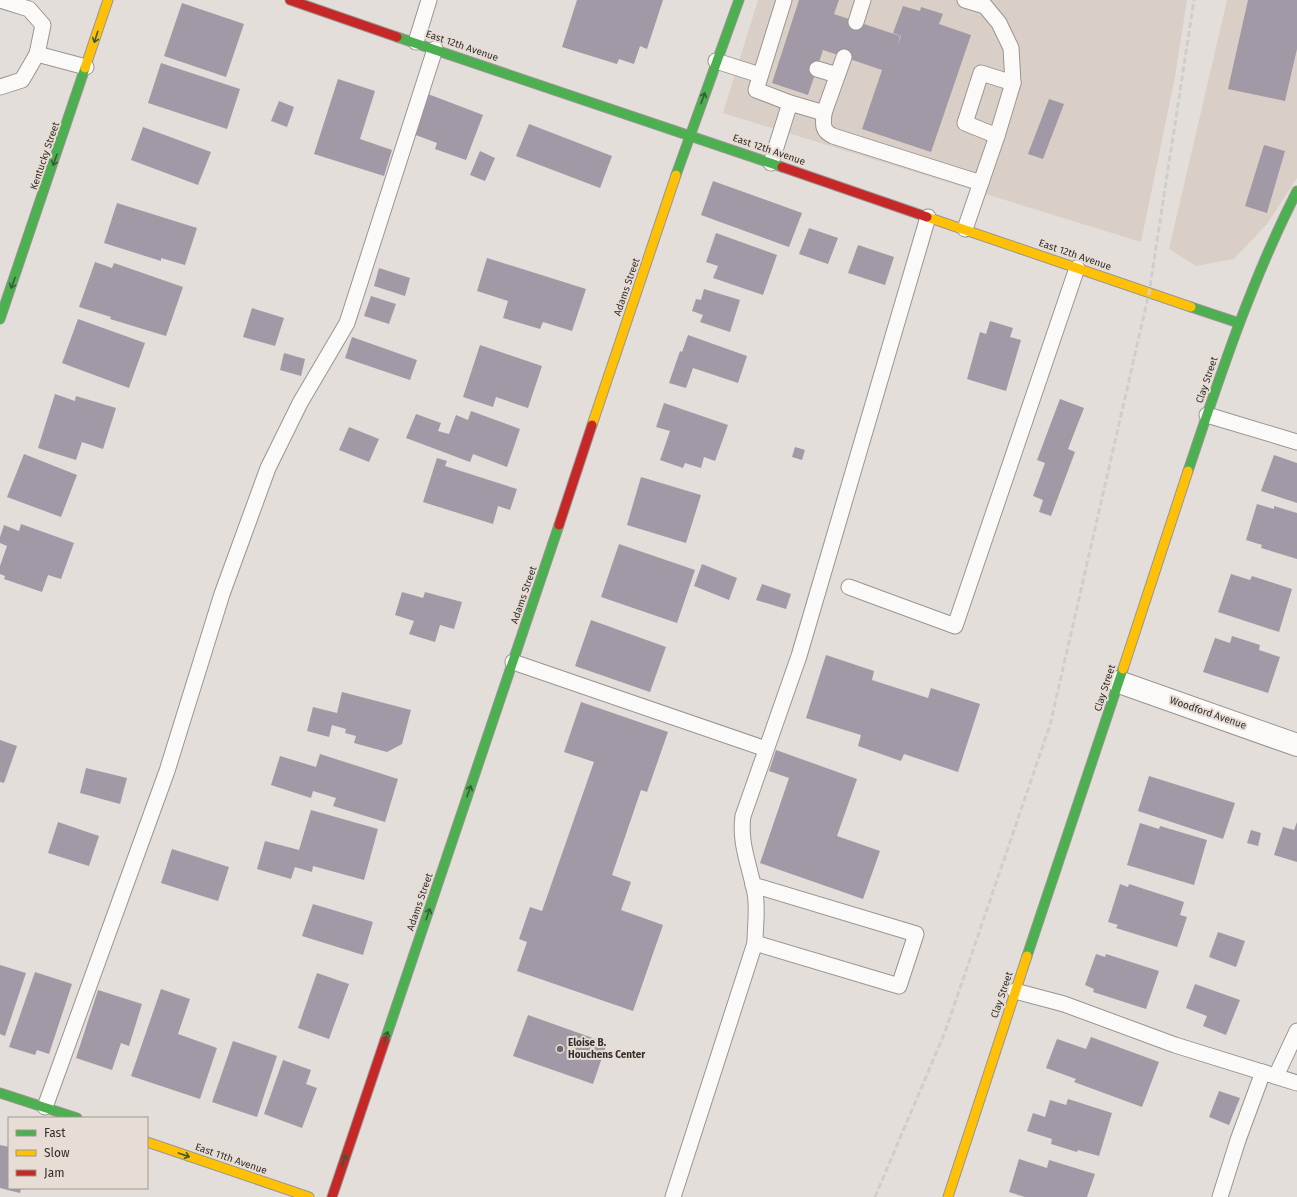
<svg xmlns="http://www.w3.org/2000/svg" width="1297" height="1197" font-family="'Fira Sans',sans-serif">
<rect width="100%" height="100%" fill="#e3ded9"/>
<g fill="#dacfc7">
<path d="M758,0H1187L1175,77L1141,242L723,113Z"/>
<path d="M1227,0H1297V178L1267,224L1234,259L1196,266L1169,249Z"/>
</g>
<g fill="#a199a6">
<path d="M577,0H663L647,49L640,46L634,64L619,59L617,64L562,47Z"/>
<path d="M799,0H839L834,14L900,36L898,44L901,36L893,33L903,6L920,11L921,7L943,14L939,24L971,35L931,152L862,129L882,70L823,50L808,95L772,83Z"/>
<path d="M1248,0H1297V49L1285,101L1228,89Z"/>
<path d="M182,3L244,24L226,77L164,56Z"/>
<path d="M161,63L240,89L227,129L148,103Z"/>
<path d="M338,79L375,91L360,139L392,150L384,176L314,154Z"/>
<path d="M428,94L483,115L466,160L435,149L437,143L413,134Z"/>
<path d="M1049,99L1064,104L1043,159L1028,154Z"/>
<path d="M279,101L294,107L287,127L271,121Z"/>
<path d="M529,124L612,156L600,188L516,156Z"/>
<path d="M143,127L211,152L198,185L131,160Z"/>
<path d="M1264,145L1285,151L1267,213L1245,206Z"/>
<path d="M480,151L495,158L485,181L470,175Z"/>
<path d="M713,181L802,213L789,247L701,215Z"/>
<path d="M117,203L197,228L185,265L161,258V261L104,243Z"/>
<path d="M809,228L838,238L828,264L799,254Z"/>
<path d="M716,233L777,255L763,295L713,278L718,266L706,262Z"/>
<path d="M858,245L894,257L885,285L848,273Z"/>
<path d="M487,258L586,289L572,331L543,322L540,329L503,318L508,301L477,291Z"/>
<path d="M95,262L112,268L114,263L183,287L166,336L110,319L111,317L79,307Z"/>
<path d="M379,268L410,278L405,296L374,286Z"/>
<path d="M704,289L740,300L730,332L700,322L703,315L692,311L696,299L701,300Z"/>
<path d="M371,296L396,304L389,324L364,316Z"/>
<path d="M252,308L284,318L275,346L243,337Z"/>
<path d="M78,319L145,343L129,388L62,363Z"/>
<path d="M990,321L1013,328L1010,337L1021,340L1006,391L967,379L980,332L986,334Z"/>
<path d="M688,335L747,356L738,383L693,368L686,388L669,383L680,351L682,352Z"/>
<path d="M352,337L417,360L410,380L345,358Z"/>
<path d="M480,345L542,366L528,408L496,397L493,407L463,397Z"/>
<path d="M284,353L305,359L301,376L280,370Z"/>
<path d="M55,394L75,401L76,396L116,408L103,449L82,442L76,460L38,448Z"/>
<path d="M1060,399L1084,408L1068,449L1075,452L1051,516L1039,512L1043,500L1033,496L1045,463L1037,460Z"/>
<path d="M664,403L728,425L715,461L704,457L701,468L685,463L683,468L660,460L670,431L656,427Z"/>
<path d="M471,411L520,429L507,467L473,454L470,462L406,438L416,414L441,423L438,431L449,434L456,415L468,420Z"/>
<path d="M349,427L379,439L369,462L339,450Z"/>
<path d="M795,447L805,450L802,460L792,457Z"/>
<path d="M24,454L77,475L61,517L7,497Z"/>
<path d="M1274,455L1297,463V503L1261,491Z"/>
<path d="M437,458L447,461L445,466L517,489L510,510L498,506L493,524L423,502Z"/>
<path d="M641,477L701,495L686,543L627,525Z"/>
<path d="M1257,504L1274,509V506L1297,513V559L1261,548L1262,545L1246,540Z"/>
<path d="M21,524L74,543L61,579L48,575L42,592L4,579L5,576L0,574V566L7,546L0,543V537L4,525L19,531Z"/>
<path d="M619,544L695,570L677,623L601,597Z"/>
<path d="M702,564L737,578L729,600L694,586Z"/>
<path d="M1231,574L1250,580L1252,576L1292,589L1279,632L1218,612Z"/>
<path d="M762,584L791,594L786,609L756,600Z"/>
<path d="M402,592L423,598L425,592L462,602L454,629L440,625L435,642L409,634L414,621L395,615Z"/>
<path d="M591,620L666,647L650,692L575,666Z"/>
<path d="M1232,636L1260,645L1259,650L1280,657L1268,693L1203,672L1215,638L1230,643Z"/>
<path d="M826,655L874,671L872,680L928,698L931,688L980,704L958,772L904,754L901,761L858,746L861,735L806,718Z"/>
<path d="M342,692L411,710L402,744L387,752L354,743L356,736L345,733L346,729L332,725L329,737L307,731L313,707L337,713Z"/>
<path d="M581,702L668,732L647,792L641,790L612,875L631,882L621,910L663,925L633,1011L517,971L527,942L519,939L530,907L542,911L594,762L564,752Z"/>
<path d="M0,740L17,746L4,783L0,782Z"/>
<path d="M776,750L857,779L837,836L880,851L863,899L760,863L789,778L769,771Z"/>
<path d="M320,754L398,779L385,822L333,806L336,798L313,791L311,798L271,785L280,756L316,767Z"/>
<path d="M86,768L127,778L120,804L80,793Z"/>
<path d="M1149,776L1235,803L1223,839L1138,811Z"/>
<path d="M311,810L378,829L364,880L313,866L312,872L295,867L291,879L257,869L265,841L299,850Z"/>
<path d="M58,822L99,836L89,866L48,853Z"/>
<path d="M1297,822V862L1274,855L1283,827L1294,830Z"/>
<path d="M1140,823L1159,829L1160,826L1207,840L1194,885L1127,865Z"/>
<path d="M1251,830L1261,833L1258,846L1247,843Z"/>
<path d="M172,849L229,867L218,901L161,883Z"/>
<path d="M1120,884L1128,887L1129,884L1184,902L1180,915L1187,917L1177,947L1116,928L1118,925L1108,922Z"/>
<path d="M313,904L373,922L363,955L302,936Z"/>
<path d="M1218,932L1245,941L1236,967L1209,957Z"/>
<path d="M1096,954L1105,957L1106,954L1159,971L1146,1009L1093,992L1094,989L1085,985Z"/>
<path d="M0,965L26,973L5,1036L0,1034Z"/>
<path d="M35,972L72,984L49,1054L37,1050L35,1055L9,1047Z"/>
<path d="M317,973L349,984L329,1039L298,1028Z"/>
<path d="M1195,984L1240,1000L1226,1035L1203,1026L1207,1016L1186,1008Z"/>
<path d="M161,989L190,999L178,1034L217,1048L200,1099L131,1076Z"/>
<path d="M98,990L142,1004L129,1046L121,1043L112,1070L76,1058Z"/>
<path d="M528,1015L607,1043L593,1084L513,1056Z"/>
<path d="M1091,1037L1159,1062L1142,1107L1074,1082L1076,1079L1046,1068L1057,1039L1086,1049Z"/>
<path d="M233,1041L277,1056L257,1117L212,1102Z"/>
<path d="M283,1060L311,1070L306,1084L317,1088L302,1128L264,1114Z"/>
<path d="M1219,1091L1240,1098L1229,1125L1209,1117Z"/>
<path d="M1068,1099L1112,1113L1099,1156L1078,1150L1077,1152L1051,1144L1052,1139L1027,1131L1033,1113L1045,1117L1050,1100L1066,1105Z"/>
<path d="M0,1145L9,1147V1188H21L20,1193L0,1188Z"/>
<path d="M1019,1159L1047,1168L1049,1160L1095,1174L1087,1197H1025L1009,1192Z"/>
</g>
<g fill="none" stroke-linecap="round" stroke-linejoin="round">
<g stroke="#999592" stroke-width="17">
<g id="lane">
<path d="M0,0L29,9L43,25L37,54L22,80L0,87"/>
<path d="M856,22L863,0"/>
<path d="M416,42L429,0"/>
<path d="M37,54L86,67"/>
<path d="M716,61L760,75"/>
<path d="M817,69L837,75"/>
<path d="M790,103L824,113C823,125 822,131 833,136L981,183"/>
<path d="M824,113L844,57"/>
<path d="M997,136L965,123L981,73L1013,83"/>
<path d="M771,163L790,103L756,90L784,0"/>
<path d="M965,229L997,136L1013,83L1011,48L999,23L985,6L965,0"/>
<path d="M1207,415L1297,442"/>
<path d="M849,587L955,626L1077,268"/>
<path d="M513,662L766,749"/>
<path d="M753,885L916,934L899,986L755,943"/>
<path d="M1015,991L1064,1004L1175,1045L1297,1083"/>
<path d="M1276,1076L1297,1031"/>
<path d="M45,1107L167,771L222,594L268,468L300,403L347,323L435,49"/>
<path d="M673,1197L755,943C755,926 758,910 755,893C750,867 739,843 743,816L799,656L928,217"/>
<path d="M1220,1197L1238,1140L1263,1072"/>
</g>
</g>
<g stroke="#999592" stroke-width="24">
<path id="street" d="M1119,682L1297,745"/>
</g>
<g stroke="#999592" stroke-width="11">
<g id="fast">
<path d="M397,37L782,167"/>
<path d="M676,175L739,0"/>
<path d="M1191,307L1239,323"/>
<path d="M0,319L85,68"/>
<path d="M1188,471C1220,376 1251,281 1297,191"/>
<path d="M1027,956L1123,669"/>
<path d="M385,1040L559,525"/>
<path d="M0,1093L77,1118"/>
</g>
</g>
<g stroke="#999592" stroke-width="11">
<g id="slow">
<path d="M85,68L108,0"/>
<path d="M927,217L1191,307"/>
<path d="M592,425L676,175"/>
<path d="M1123,669L1188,471"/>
<path d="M147,1142L309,1197"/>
<path d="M948,1197L1027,956"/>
</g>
</g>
<g stroke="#999592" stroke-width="11">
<g id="jam">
<path d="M290,0L397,37"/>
<path d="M782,167L927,217"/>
<path d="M559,525L592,425"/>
<path d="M332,1197L385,1040"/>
</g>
</g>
<use href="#lane" stroke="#fbfaf9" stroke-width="15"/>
<use href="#street" stroke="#fbfaf9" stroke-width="22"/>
<use href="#fast" stroke="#4caf50" stroke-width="9"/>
<use href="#slow" stroke="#ffc107" stroke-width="9"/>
<use href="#jam" stroke="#c62828" stroke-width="9"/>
<path stroke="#cfcecd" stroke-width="3" stroke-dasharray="6 3" stroke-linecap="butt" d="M875,1197L945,1032L1050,725L1149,293L1194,0"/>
</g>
<defs><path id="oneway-shaft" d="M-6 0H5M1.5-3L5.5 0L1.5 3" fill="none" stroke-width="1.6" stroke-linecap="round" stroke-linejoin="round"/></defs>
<g stroke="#3a5b38">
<use href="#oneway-shaft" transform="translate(96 37) rotate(108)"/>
<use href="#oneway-shaft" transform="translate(703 98) rotate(-70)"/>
<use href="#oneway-shaft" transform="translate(55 160) rotate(109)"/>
<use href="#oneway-shaft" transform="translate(13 283) rotate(110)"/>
<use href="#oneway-shaft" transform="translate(469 791) rotate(-71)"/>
<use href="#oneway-shaft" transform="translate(428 914) rotate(-71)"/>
<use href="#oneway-shaft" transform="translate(386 1037) rotate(-71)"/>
<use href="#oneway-shaft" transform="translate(184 1155) rotate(19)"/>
<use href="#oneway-shaft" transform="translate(344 1160) rotate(-71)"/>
</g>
<circle fill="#6f6c68" stroke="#e7ddd5" stroke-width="1.5" cx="560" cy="1049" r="4"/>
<g text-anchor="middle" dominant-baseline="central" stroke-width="4" stroke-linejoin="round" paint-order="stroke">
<g font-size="10" fill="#312e2b" stroke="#e7ddd5">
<text transform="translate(462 46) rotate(19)">East 12th Avenue</text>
<text transform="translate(769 150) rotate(19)">East 12th Avenue</text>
<text transform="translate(45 156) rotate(-71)">Kentucky Street</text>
<text transform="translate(1075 255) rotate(19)">East 12th Avenue</text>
<text transform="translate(627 287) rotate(-71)">Adams Street</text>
<text transform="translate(1207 380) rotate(-71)">Clay Street</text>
<text transform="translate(524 595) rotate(-71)">Adams Street</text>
<text transform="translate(1105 688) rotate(-72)">Clay Street</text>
<text transform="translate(1208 713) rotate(19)">Woodford Avenue</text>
<text transform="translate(420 902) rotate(-71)">Adams Street</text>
<text transform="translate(1002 995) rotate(-71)">Clay Street</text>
<text transform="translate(231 1159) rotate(19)">East 11th Avenue</text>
</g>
<g font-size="10" font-weight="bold" fill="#312e2b" stroke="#e7ddd5" text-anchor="start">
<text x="568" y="1043">Eloise B.<tspan x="568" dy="12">Houchens Center</tspan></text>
</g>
</g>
<rect x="8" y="1117" width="140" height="72" fill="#e7ddd5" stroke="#9e9791"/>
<rect x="16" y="1130" width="20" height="6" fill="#4caf50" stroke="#9e9791"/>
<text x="44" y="1137" font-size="12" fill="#312e2b">Fast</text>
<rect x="16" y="1150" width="20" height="6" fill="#ffc107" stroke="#9e9791"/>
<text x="44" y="1157" font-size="12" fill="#312e2b">Slow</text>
<rect x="16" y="1170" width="20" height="6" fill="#c62828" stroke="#9e9791"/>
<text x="44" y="1177" font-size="12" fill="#312e2b">Jam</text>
</svg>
